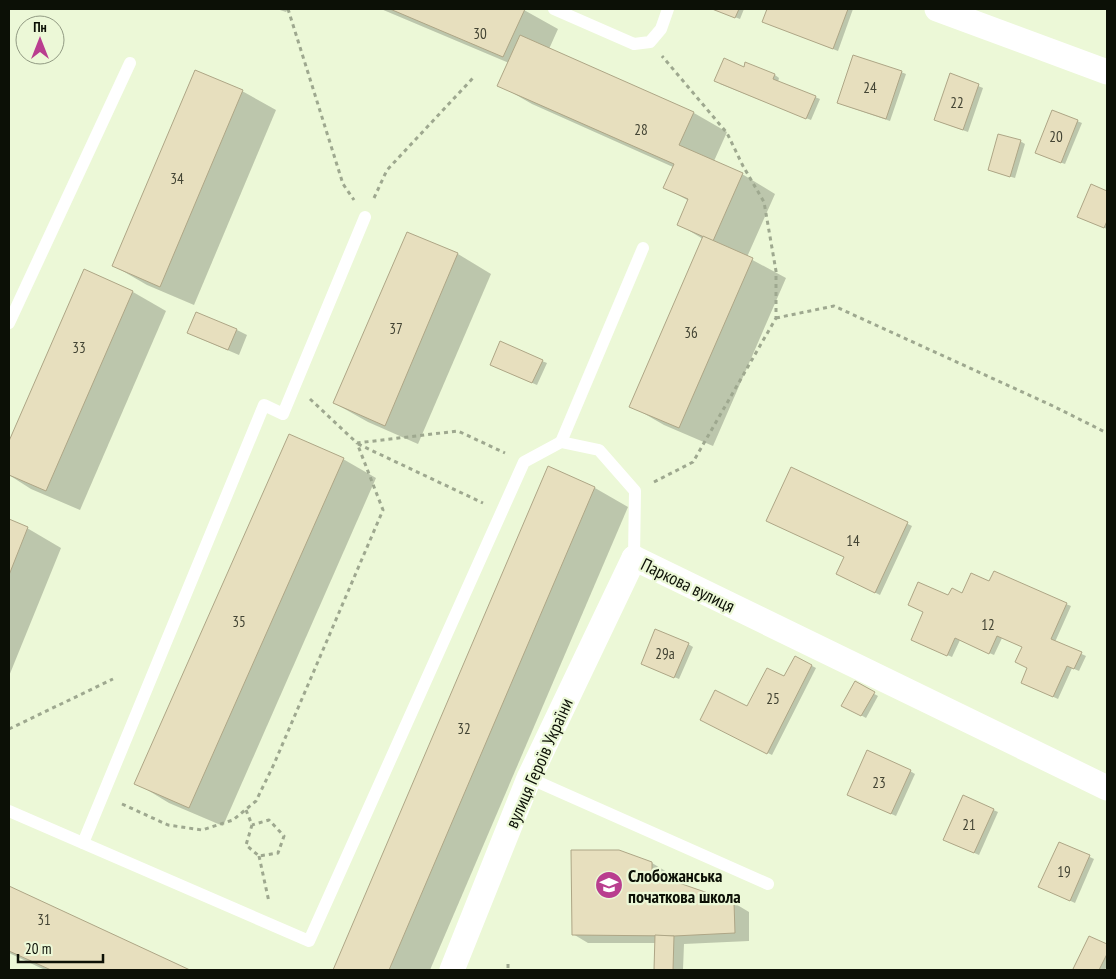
<svg xmlns="http://www.w3.org/2000/svg" width="1116" height="979" font-family="'PT Sans Narrow',sans-serif">
<rect width="100%" height="100%" fill="#ecf8d7"/>
<g fill="#0003">
<path d="M277,9H288L286,12Z"/>
<path d="M381,9L524,10L558,29L549,49L694,113L727,132L714,161L742,174L775,194L747,257L786,278L713,446L664,425L631,406L703,239L678,224L689,201L664,187L673,167L532,104L499,85L509,63Z"/>
<path d="M714,9H744L740,19Z"/>
<path d="M768,9H853L838,51L764,22Z"/>
<path d="M746,64L775,75L779,78L778,82L820,99L811,120L720,84L744,68Z"/>
<path d="M901,72L906,74L890,121L843,105Z"/>
<path d="M951,75L983,88L968,132L940,122Z"/>
<path d="M242,91L276,110L194,305L147,285L114,266Z"/>
<path d="M1077,121L1082,123L1065,164L1041,155Z"/>
<path d="M1020,141L1025,144L1015,178L994,172L990,169Z"/>
<path d="M1091,186L1107,192V229L1083,219Z"/>
<path d="M408,233L458,254L491,274L418,444L368,422L334,403Z"/>
<path d="M84,271L133,292L166,311L80,510L31,489L9,475V444Z"/>
<path d="M197,313L237,330L247,335L239,355L199,338L189,333Z"/>
<path d="M542,361L547,363L537,385L496,367Z"/>
<path d="M343,459L376,478L223,826L169,803L136,783Z"/>
<path d="M549,468L595,488L628,507L430,970H334Z"/>
<path d="M792,469L912,526L880,595L842,576L845,557Z"/>
<path d="M9,521L27,528L61,548L9,676Z"/>
<path d="M989,583L1066,604L1071,606L1055,642L1086,656L1079,671L1072,668L1058,699L1027,685L1029,668L1023,647L1002,638L994,655L960,640L952,657L917,642L949,597L962,595Z"/>
<path d="M688,644L693,647L679,679L647,666Z"/>
<path d="M795,657L816,668L772,755L706,722L748,708L784,678Z"/>
<path d="M855,683L878,696L866,718L843,705Z"/>
<path d="M910,771L915,774L896,816L854,797Z"/>
<path d="M964,797L998,812L979,855L949,842Z"/>
<path d="M1060,843L1094,859L1075,903L1045,889Z"/>
<path d="M652,863L667,872V884L734,903L749,912V941L684,944L683,970H655L656,943H588L573,934Z"/>
<path d="M9,888L187,970H45L9,953Z"/>
<path d="M1090,938L1107,946V966L1105,970H1077L1075,969Z"/>
</g>
<g fill="#e7dfbe" stroke="#aea686">
<path d="M390,9H525L503,57Z"/>
<path d="M712,9H739L735,18Z"/>
<path d="M767,9H848L833,49L762,22Z"/>
<path d="M520,35L694,112L679,145L743,173L713,241L677,225L688,199L663,188L674,164L497,86Z"/>
<path d="M853,55L902,71L886,119L837,103Z"/>
<path d="M724,58L744,67L745,62L775,74L773,79L816,96L806,119L714,81Z"/>
<path d="M195,70L243,90L160,287L112,266Z"/>
<path d="M950,73L979,84L963,130L934,120Z"/>
<path d="M1052,110L1078,120L1061,163L1035,153Z"/>
<path d="M998,134L1021,140L1010,177L988,170Z"/>
<path d="M1091,184L1107,191V221L1104,228L1077,217Z"/>
<path d="M407,232L458,253L385,426L333,403Z"/>
<path d="M703,236L753,258L679,428L629,407Z"/>
<path d="M84,269L133,291L46,491L9,475V441Z"/>
<path d="M196,312L237,329L228,350L187,333Z"/>
<path d="M500,341L543,360L532,383L490,365Z"/>
<path d="M289,434L344,458L189,808L134,784Z"/>
<path d="M548,466L595,487L389,970H333Z"/>
<path d="M791,467L908,522L875,593L836,574L844,557L766,521Z"/>
<path d="M9,519L28,527L9,575Z"/>
<path d="M994,571L1067,603L1051,639L1082,652L1074,669L1067,666L1053,697L1021,683L1027,668L1015,662L1022,647L997,636L989,654L955,638L947,656L911,640L923,612L908,605L918,582L948,595L952,588L962,593L971,573L989,581Z"/>
<path d="M655,629L689,643L674,678L641,664Z"/>
<path d="M795,656L812,665L767,754L700,720L715,690L747,706L767,668L784,676Z"/>
<path d="M855,681L875,692L861,716L841,706Z"/>
<path d="M867,750L911,770L891,814L847,795Z"/>
<path d="M963,795L994,809L974,853L943,840Z"/>
<path d="M1059,842L1090,855L1070,901L1038,887Z"/>
<path d="M571,850H619L652,862V882L679,883L734,902L735,933L674,936L572,935Z"/>
<path d="M9,886L190,970H51L9,951Z"/>
<path d="M655,935L674,936L673,970H654Z"/>
<path d="M1089,936L1107,944V954L1099,970H1075L1073,969Z"/>
</g>
<g fill="none" stroke-linecap="round" stroke-linejoin="round">
<g stroke="#9ea88f" stroke-width="3" stroke-dasharray="4 4" stroke-linecap="butt">
<path d="M288,9L343,184L354,200"/>
<path d="M374,198L387,170L473,78"/>
<path d="M776,318L834,306L1053,406L1107,433"/>
<path d="M310,399L357,443L458,431L505,453"/>
<path d="M358,444L483,503"/>
<path d="M654,482L693,462L776,318V271L764,202L743,166L727,133L662,56"/>
<path d="M9,729L113,679"/>
<path d="M122,804L168,825L202,830L233,820L256,801L274,764L383,510L357,443"/>
<path d="M246,810L252,825L246,845L259,856L278,853L284,836L269,820L252,825"/>
<path d="M259,856L269,902"/>
<path d="M508,964V970"/>
</g>
<g stroke="#fff" stroke-width="12">
<path d="M554,9L634,44L650,42L661,29L668,9"/>
<path d="M9,323L130,63"/>
<path d="M561,442L643,248"/>
<path d="M529,778L768,884"/>
<path d="M9,811L309,941L524,462L561,442L599,450L635,491L634,558"/>
<path d="M83,843L264,405L283,414L365,217"/>
</g>
<g stroke="#fff" stroke-width="25">
<path d="M937,9L1107,72"/>
<path d="M634,558L1107,788"/>
<path d="M452,970L529,778L634,558"/>
</g>
</g>
<defs>
<g id="school-disc" transform="scale(1.4375)"><circle r="9.5" fill="#b93e8f" stroke="#ecf8d7"/><path d="M0-5L7-2L0 1L-7-2ZM-4 1L0 2.5L4 1V4Q0 6-4 4Z" fill="#fff"/></g>
</defs>
<g fill-rule="evenodd">
<use href="#school-disc" x="609" y="885"/>
</g>
<g text-anchor="middle" dominant-baseline="central" stroke-width="4.5" stroke-linejoin="round" paint-order="stroke">
<g font-size="15" fill="#434434">
<text x="480" y="33">30</text>
<text x="870" y="87">24</text>
<text x="957" y="102">22</text>
<text x="641" y="129">28</text>
<text x="1056" y="136">20</text>
<text x="177" y="178">34</text>
<text x="396" y="328">37</text>
<text x="691" y="332">36</text>
<text x="79" y="347">33</text>
<text x="853" y="540">14</text>
<text x="239" y="621">35</text>
<text x="988" y="624">12</text>
<text x="665" y="653">29а</text>
<text x="773" y="698">25</text>
<text x="464" y="728">32</text>
<text x="879" y="782">23</text>
<text x="969" y="824">21</text>
<text x="1064" y="871">19</text>
<text x="44" y="919">31</text>
</g>
<g font-size="18" fill="#0c1006" stroke="#ecf8d7">
<text transform="translate(688 585) rotate(26)">Паркова вулиця</text>
<text transform="translate(539 763) rotate(-66)">вулиця Героїв України</text>
</g>
<g font-size="18" font-weight="bold" fill="#0c1006" stroke="#ecf8d7" text-anchor="start">
<text x="628" y="875">Cлобожанська<tspan x="628" dy="21">початкова школа</tspan></text>
</g>
</g>
<rect width="1116" height="979" fill="none" stroke="#0c1006" stroke-width="20"/>
<g transform="translate(40 40)"><circle r="24" fill="#ecf8d7" stroke="#929b83"/>
<path d="M0-4L9 19L0 12L-9 19Z" fill="#b93e8f"/>
<text y="-8" font-size="14" font-weight="bold" text-anchor="middle" fill="#0c1006">Пн</text>
</g>
<path d="M18 954v8h85v-8" fill="none" stroke="#0c1006" stroke-width="2.5"/>
<text x="25" y="954" font-size="15" fill="#0c1006" stroke="#ecf8d7" stroke-width="4" paint-order="stroke">20 m</text>
</svg>
